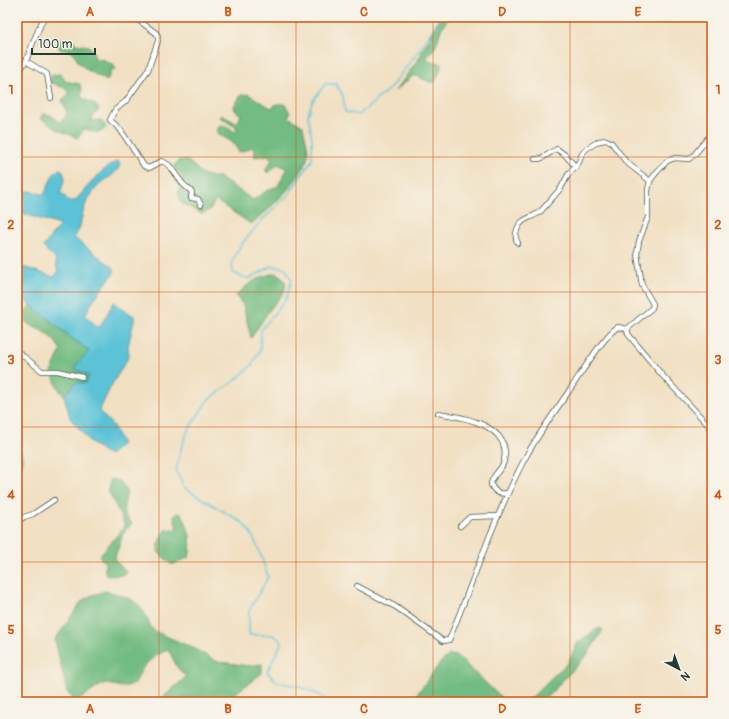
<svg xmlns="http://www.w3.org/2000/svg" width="729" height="719" font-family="Pangolin,sans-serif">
<rect width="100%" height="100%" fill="#f7f3e8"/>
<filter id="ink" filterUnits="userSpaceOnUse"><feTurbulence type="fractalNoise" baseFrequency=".025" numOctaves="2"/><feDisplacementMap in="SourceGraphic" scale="8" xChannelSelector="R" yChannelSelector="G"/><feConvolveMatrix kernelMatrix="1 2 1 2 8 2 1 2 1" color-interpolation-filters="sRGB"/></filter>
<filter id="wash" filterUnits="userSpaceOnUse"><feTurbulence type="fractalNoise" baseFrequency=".012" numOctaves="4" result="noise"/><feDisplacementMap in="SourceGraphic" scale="16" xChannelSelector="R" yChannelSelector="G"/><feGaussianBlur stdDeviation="0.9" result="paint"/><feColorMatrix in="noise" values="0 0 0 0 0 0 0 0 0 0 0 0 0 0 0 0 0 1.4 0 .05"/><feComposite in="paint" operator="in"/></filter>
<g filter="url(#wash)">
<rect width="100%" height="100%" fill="#f1e0c2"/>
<g fill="#72bb81" stroke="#487c5a">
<path d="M441,17H449L441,29L436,46L426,59L433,63L438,62L442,65L435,82H430L414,75L395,91L418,60Z"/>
<path d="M63,38L74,40L75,44L89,46L94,53V58L104,60L114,65L115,70L112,69L107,81C99,76 87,71 80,64C77,61 76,56 73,53C65,47 60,55 56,42Z"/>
<path d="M61,74L65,81L80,84L82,90L81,97L94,104L99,109L90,121L101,120L106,127C100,136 93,131 84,129L81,134L77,138L71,135L60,131L40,118L43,114L51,115L59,122L64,119L67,113L62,100L69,93L64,88L50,82L52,75Z"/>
<path d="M248,94L271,108L277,104H285L290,113L288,117L303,126C304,134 308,144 308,153C308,173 267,213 251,224L215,200L211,209L202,214L181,203L178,193L183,178L180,173L174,168V166L179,160L188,161L202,174L212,177H219L253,200L268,190L278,186L287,169L278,164L269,172H266V169L272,160L269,155L255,157L254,149L251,147L247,150L239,152L232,142L217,133V127L224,125L235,132L237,131V128L220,117L221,115L236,123L239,120L241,115L235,110L234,106L241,95Z"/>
<path d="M276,273L282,277L286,283L284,292L268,312L251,338L243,305L236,296C247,284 259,276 276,273Z"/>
<path d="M31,305L69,336L89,351V376L86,384L77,382L64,395C57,389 54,379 52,370L61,350L54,340L44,332L28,324L21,315Z"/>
<path d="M17,446C26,456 22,464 17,475Z"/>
<path d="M111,479L118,480L127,491L123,512L132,524L123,533L120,544L116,553L115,561L126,571V573L123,575L107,576L105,572V563L100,558V555L124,527V523L108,490Z"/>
<path d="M177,513L182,514C189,528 193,542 189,557L172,565L158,552C158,542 161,536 167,529L175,530L177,529L174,516Z"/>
<path d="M105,591C121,595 137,598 145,614C149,621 149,628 156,632L189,646L216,661L248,666L262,664V673L224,702H158L186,677L177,667L168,649C149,660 143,663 135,684L122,687L104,683L76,702L67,692L55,640L81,602L90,596Z"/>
<path d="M599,628L603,630L587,655L542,702H527L551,678L568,663L578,642Z"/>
<path d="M449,655L457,656L504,700L508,702H411L441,662Z"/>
</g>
<path fill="#5bc3d7" stroke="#3d8086" d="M118,161L120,165C116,175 108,177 100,184C96,188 92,193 89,198C80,211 83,227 74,238L114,268V273L94,299L85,315L99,328L114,302L135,317L128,346L129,356L111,386L99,411L113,426L122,444L109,455L92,444L70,418L64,395L77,382L86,383L89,376L74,368L89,351L69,336L17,294V265L54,277L58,272L55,258L43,247L60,225L24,214H17V190L23,192L31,191L44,195L53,175L59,169L62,170L65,177L60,194H63L68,201H75C88,187 100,169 118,161Z"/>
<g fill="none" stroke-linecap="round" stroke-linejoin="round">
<path stroke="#5bc3d7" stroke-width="1.5" d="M327,702L322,696L298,686L277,682L267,672L282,642L273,635H249V611L268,577L259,550L252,535L243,523L184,488L176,471L181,449L188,430L208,400L237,379L252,365L260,350L261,330L286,299L292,280L285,268L272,266L249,279L233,273L232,261L241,245L263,219L286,198L312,160V139L308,115L312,102L325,84H336L343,96L345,112L359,115L390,88L422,47L440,17"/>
</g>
</g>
<g filter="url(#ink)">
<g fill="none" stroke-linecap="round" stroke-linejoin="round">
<g stroke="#3e5549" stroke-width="6">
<g id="minor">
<path d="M134,17L156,33L158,36V41L148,70L126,101L115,110L110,120L120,129L144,166L149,168L162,161L169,165L183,184L192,192L191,198L198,199L201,205"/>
<path d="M26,61L47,74L51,98"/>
<path d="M17,74L26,61L34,40L44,17"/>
<path d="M535,159C544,160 549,152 557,149L565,155L576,167"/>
<path d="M518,243C515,239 515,235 517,230C520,218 533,218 541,211L561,188L568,175L579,162L582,154L586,149L599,141L606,140L611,142L626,162L650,181"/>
<path d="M627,329L628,334L662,375L712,429"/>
<path d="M17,351L42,371H58L82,377"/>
<path d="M438,413C463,417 512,425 504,461C502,471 491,475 491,485C495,492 499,495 507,493"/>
<path d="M17,522L24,517L33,514L54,500"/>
<path d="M460,526L470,517L498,516"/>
<path d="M357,586L396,607L443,641L449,640C473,581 493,521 522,464C536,436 556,411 573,385C582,372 605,334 618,327L627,329L652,308L653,304L642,285L637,254L639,241L648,217V190L650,181L656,173L667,161L675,158L689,159L694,155L712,133"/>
</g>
</g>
<use href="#minor" stroke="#fff" stroke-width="4.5"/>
</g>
</g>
<path fill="none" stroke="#d45610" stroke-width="1" stroke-opacity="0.55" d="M159,17V702M296,17V702M433,17V702M570,17V702M17,157H712M17,292H712M17,427H712M17,562H712"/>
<rect width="729" height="719" fill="none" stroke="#f7f3e8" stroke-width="44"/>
<g transform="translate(679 669) rotate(139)" stroke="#f7f3e8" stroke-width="3" paint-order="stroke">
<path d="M0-3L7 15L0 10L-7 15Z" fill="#1f3d34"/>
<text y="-6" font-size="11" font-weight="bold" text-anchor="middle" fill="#1f3d34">N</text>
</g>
<path d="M32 48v6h63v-6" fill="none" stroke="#1f3d34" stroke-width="2"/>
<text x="38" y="48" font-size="12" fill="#1f3d34" stroke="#f7f3e8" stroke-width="3" paint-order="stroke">100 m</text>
<rect x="22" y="22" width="685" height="675" fill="none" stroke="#d45610" stroke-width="1.5"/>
<g font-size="13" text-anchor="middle" font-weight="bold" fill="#d45610">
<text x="90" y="16">A</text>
<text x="228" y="16">B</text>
<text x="364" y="16">C</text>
<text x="502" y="16">D</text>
<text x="638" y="16">E</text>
<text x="11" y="94">1</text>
<text x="718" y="94">1</text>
<text x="11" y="229">2</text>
<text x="718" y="229">2</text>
<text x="11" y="364">3</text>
<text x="718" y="364">3</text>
<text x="11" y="499">4</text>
<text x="718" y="499">4</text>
<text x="11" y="634">5</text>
<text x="718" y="634">5</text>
<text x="90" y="713">A</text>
<text x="228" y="713">B</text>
<text x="364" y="713">C</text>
<text x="502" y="713">D</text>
<text x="638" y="713">E</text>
</g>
</svg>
